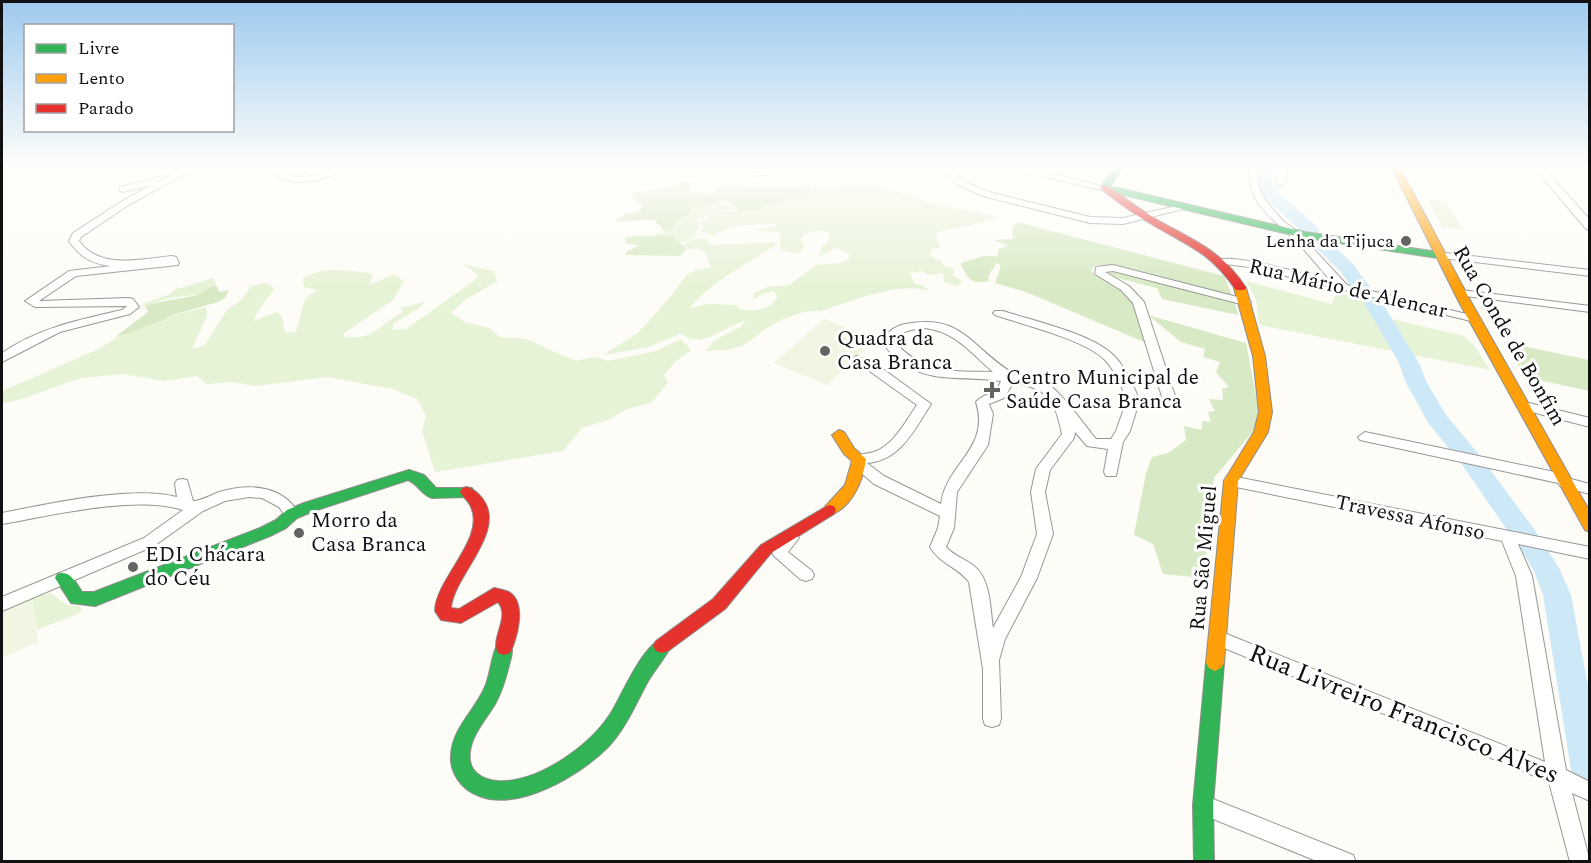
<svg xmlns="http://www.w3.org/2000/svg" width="1591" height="863" font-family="Spectral,serif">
<rect width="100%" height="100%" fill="#fdfcf7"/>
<g fill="#e7f3d7">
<path d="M876,185L929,202L999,217C991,220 984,221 976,224C961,230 948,224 935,236L941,247L932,249L929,255L941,261L945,267L953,268L955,272L952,275L962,281L958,286L944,282L943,273L929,275L920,270L916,273L910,272L914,283L923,285L929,291C900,281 850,302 821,311C802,309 780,320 764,330C757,335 750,343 741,346C729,351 717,350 705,351L715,340L741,327L745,320L710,337L699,340L690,339L680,334L649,347L603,355L638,333L672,295L686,275L698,269L711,268L706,253L698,249H686L683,246C692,238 699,238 710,239L707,241L711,245L780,242C751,262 712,280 690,308L708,304L737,305L739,309C756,311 767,312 777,298L776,294L773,291L762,294L754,299V293L768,287L790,285C798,277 808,273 816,265L841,263L849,259L850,254L837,248L819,256L821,247L827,243L830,237L828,232C816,229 807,230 800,240L805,245L799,254L780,250L781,236L778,232L753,230L778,226L775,224C758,224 725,224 713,237L704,232L698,234L704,227L699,221L707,220L711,215L696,220L700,227L695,233L698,235L683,243C670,233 660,238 645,237L664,232L684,219L693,208L710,204L721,198L725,199L718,204L730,206L736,210H719L715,215L719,211C743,214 758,207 782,203L785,198L801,196L810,192V186Z"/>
<path d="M1427,199L1446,202L1463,230L1442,227Z"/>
<path d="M463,264L494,271L497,281L465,300L451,313L465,322L489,328L500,337L526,339L576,361L594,357L609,361L656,351L681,339L691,350L675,362L664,375L668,383L651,403L627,409L608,420L582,428L563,451L435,472L422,431L426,416L417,399L392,389L327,377L256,386L232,382L207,384L197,376L164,381L123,374L81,378L25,398L2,404V391L101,348C127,328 175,314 206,307L207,316L192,348L204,346L227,310L242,299L251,286L266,283L275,288L256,314L254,321L276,312L282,316L285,333L296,332L305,299L317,290L304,287L303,279C322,265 351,271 373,274L369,285L394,274L404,281L393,300L343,334L345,337C377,340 379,323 403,312L400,308L425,302L419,308L393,324V330L406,329L475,280L478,275Z"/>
<path d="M213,278L216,285L210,286L197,295L169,298L145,306L143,304L170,294L174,290Z"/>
<path d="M1246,281L1332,304L1336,293L1375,302L1387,318L1464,336L1474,345L1490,370L1259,325L1256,299Z"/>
<path d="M50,593L67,605L80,606L82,612L37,630L32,599Z"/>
</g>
<g fill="#d8eac5">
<path d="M683,181L696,184L688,188L689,192L710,195L717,188L810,186V192L801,196L785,198L782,203L765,206L757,211H737V208C717,194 727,200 707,205C702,206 698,206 693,208L689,215L674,224V227L664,232L661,226L656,224L657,220L615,221L624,215L641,210L643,205L633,199L638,198L629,193L663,189L668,186L673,187Z"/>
<path d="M1017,222L1224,276L1232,295L1118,267L1095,265L1091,270L1094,274L1121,288L1132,297L1147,342H1144L1026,292L995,283L1001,266L997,262L988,277L989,281C975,283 971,283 965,272C963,269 961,266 961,263L983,256H997L999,249L1008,246L994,240L1013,239L1012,230Z"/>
<path d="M667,235C678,238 679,242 686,249L680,256L625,255L627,251L639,246L626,243L625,238C638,234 653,238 667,235Z"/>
<path d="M1108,271L1120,272L1235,302L1238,315L1162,299L1157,288L1109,276Z"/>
<path d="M216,285L219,292L229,290L225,298L218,302L172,315L161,321L114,338L148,312L145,306C161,301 177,299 194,296C202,294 207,286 216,285Z"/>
<path d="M1148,315L1246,343L1260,416L1254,430L1214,478L1204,578L1163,574L1153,544L1134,535L1146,473L1152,457L1168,453L1186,440L1184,426L1202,430V421L1211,422L1208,412L1215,411L1209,399L1223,400L1222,389L1229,387L1216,372L1220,362L1203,357L1205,349L1181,342Z"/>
<path d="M1504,342L1589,360V391L1525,377Z"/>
</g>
<g fill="#f0f6e1">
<path d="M824,319L876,339L827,385L774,363Z"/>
<path d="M32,599L38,642L2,658V612Z"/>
</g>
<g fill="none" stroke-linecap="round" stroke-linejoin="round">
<g fill="#cde8f7" fill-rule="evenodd">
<path d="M1260,166H1274L1272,182L1276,190L1317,227L1319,231L1317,235H1305L1264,196L1256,182Z"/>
<path d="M1319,236L1325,237L1353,264L1372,290L1370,294H1356L1341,272L1313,245L1310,241L1313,237Z"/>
<path d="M1372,295L1379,297L1381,301L1419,363L1426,381L1446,415L1480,456L1534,529L1538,536L1536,539L1542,541L1559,568L1571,595L1590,697V791L1577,787L1572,776L1543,595L1534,571L1520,548L1522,545L1516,543L1461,463L1429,424L1406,383L1399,363L1363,301L1365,297Z"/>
</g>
<g stroke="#979795" stroke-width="2">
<g id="street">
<path d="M157,166H166L162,170L172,169L176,172L189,166H199L130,204L81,237L79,241C100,270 141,259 172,256L176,257L179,263L178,265L76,276L39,301L129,298L133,299L139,307L130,314L60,332L2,362V353C38,328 79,320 122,310L127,306L35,307L25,301L69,271L111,266C92,264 80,257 69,241L73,233L124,200L152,185L123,192L120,191V187L153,179L158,182L172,175L152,176L149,172Z"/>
<path d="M266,166C280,166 287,177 301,177C318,178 330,165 346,166C324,184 286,190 266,166Z"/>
<path d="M436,166H464C458,170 441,171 436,166Z"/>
<path d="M712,166C732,166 750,170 770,169L773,166H782L776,174L749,176L713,168Z"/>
<path d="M938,166H947L964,181L989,192L1090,217L1123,218L1186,204L1191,207L1123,224L1090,223L983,196L958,185Z"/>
<path d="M1007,166H1021L1110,188L1105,191L1008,168Z"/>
<path d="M1250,166H1258L1259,187L1265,200L1284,222L1296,230L1347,285L1479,317L1481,319L1475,322L1249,267L1217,263L1216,261C1228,251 1312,276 1331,281C1318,266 1304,249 1290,235C1265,212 1248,203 1250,166Z"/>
<path d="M1279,166H1287L1286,183L1281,186L1276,183Z"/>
<path d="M1533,166H1542L1590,220V230L1586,229Z"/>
<path d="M1438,252L1590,270V276L1434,257V253Z"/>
<path d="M1113,265L1249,300L1251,302L1245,305L1113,271L1105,272L1129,286L1144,302L1175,396V402L1165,409L1138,405L1130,431L1123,442L1116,476H1106L1104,472L1108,449L1087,446L1075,432L1074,438L1050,470L1045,492L1053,534L1037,578L1005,639L999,660L1001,719L999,725L992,727L985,725L983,719V669L969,582C958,567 940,564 930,547L938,528L940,516L874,484L851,464L854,456C861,454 867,454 874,452C894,445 905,422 917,405L868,370L850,360L856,356L876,364L931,404C915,429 900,461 867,463L884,476L941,504C946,463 991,449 976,402C984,393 996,395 1001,381C954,374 918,388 883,344C886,332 893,327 905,324C964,313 970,348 1013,373C1025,380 1040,376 1051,386C1068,401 1082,422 1096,439H1111L1116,431L1127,400C1121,386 1115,370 1104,359C1083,339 1024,325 995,315L993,313L995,311H1003C1034,321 1088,333 1111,353C1124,364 1132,382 1138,397L1163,400L1133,303L1121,290L1095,274L1096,267ZM924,328C955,331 971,353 993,372C952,371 927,375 895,343C898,330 912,330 924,328ZM1013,383C1049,388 1055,401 1062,434L1036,469L1031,492L1037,534L1021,577L993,628C990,609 991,579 974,566C964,558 954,556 946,547L954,528L957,492L988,445L993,414L989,404L1004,398Z"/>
<path d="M1461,290L1590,306V312L1457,295V291Z"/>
<path d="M1525,402L1590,418V427L1520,409L1518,406L1520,403Z"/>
<path d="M1365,432L1564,474L1571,479L1590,484V494L1560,486L1558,483L1360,440L1358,437Z"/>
<path d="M1231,476L1590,547V559L1518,544L1532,576L1566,770L1590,782V801L1572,793L1590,862H1570L1549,782L1212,643L1209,638L1212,633L1218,631L1224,633L1545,762L1516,576L1502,541L1226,485L1224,481L1226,477Z"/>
<path d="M182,479L187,480L193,501C201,501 211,495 219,492C249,483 283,485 299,514L297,518H287L279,507L262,498L249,497L225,501L203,511L154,546L2,611V597L144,538L183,510C134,495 54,515 2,524V513C47,504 134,485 177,497L175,484L177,480Z"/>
<path d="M791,532L796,534L799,538L788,552L812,571L814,575L812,579L806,581L800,579L773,555C772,545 781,535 791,532Z"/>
<path d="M1203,795L1353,855L1356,862H1319L1196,812L1193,805L1196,798Z"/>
</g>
</g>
<g stroke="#8e8d8b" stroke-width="2">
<g id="fast">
<path d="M1116,166H1124L1108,190H1102L1100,188Z"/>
<path d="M1114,187L1305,232L1438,252L1443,255L1438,258L1305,238L1111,192L1109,190Z"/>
<path d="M409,470L424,475L436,488H472L474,492L472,496L467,497L432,498C422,495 418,484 408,480L314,511L297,518L286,528L270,536L95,606L71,603L55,578L57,574C70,569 75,582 82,592H94L260,528L276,520L287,510L304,503Z"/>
<path d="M662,639L668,641L671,646C665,658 655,669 648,681C636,703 626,728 608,747C580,775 517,813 477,795C461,789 450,772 451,756C452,728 475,711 485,687C491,673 491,656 498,643L504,641L510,643C514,650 511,657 509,665C506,678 502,691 495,704C485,721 467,739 470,761C472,774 485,780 497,781C537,784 590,746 611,713C622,695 642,646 662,639Z"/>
<path d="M1215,655L1221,658L1224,663L1213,805L1214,862H1194L1193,805L1206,663L1209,658Z"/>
</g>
</g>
<g stroke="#8e8d8b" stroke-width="2">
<g id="slow">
<path d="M1391,166H1399L1471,302L1590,512V532L1585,530L1459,302Z"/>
<path d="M1240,285L1246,288L1265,356L1272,412L1268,432L1238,481L1224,663L1221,668L1215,671L1209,668L1206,663L1224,481L1254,432L1259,412L1253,356L1234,288Z"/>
<path d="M839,430L844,432L854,448L866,459C863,480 852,509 829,515L824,514L822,510L845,485L852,461L844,454L832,435Z"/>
</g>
</g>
<g stroke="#8e8d8b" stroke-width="2">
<g id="jam">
<path d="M1102,186H1108C1124,197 1138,208 1154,218C1192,240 1221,249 1246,288L1244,290H1236C1210,251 1186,245 1148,222C1132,213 1117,201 1102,190Z"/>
<path d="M467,487C473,489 478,493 482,498C508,531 453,576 451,608L459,609L494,588C499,589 504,590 509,592C527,603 517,638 510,653L504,655L498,653C490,638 511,617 498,602L461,623L441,620L435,611C436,578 486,539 471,507C469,501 463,497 460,492L462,488Z"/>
<path d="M829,505L834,506L836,510L834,514L771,553L725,609L668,651L662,653L656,651L653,646L656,641L713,599L761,545Z"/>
</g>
</g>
<use href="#street" fill="#fffffe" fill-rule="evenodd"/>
<use href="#fast" fill="#30b455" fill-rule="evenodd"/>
<use href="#slow" fill="#ff9f0a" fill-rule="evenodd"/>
<use href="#jam" fill="#e5322d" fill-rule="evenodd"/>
</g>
<linearGradient id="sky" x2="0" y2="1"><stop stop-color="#9dc9ee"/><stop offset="0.58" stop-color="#fefefb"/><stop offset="1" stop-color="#fefefb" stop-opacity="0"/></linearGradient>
<rect width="1591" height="287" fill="url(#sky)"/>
<g fill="#646362" stroke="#fff" stroke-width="2">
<circle cx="1406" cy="241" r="6"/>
<circle cx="825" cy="351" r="6"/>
<path d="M989 381h6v6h6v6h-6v6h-6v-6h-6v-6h6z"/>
<circle cx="299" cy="533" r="6"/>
<circle cx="133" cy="567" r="6"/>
</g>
<g text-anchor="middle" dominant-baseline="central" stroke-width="6" stroke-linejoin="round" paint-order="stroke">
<g font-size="18" fill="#111" stroke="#fff" text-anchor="end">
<text x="1394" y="241">Lenha da Tijuca</text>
</g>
<g font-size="21" fill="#111" stroke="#fff">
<text transform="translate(1348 289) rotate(13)">Rua Mário de Alencar</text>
<text transform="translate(1509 336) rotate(60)">Rua Conde de Bonfim</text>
<text transform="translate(1410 518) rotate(12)">Travessa Afonso</text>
<text transform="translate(1204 558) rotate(-85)">Rua São Miguel</text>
</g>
<g font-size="21" fill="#111" stroke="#fff" text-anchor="start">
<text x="837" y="339">Quadra da<tspan x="837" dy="24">Casa Branca</tspan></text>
<text x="1006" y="378">Centro Municipal de<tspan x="1006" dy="24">Saúde Casa Branca</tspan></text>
<text x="311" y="521">Morro da<tspan x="311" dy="24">Casa Branca</tspan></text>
<text x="145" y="555">EDI Chácara<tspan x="145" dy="24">do Céu</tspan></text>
</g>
<g font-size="26" fill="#111" stroke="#fff">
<text transform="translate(1404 714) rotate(22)">Rua Livreiro Francisco Alves</text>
</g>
</g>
<rect width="1591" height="863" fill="none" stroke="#111111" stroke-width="6"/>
<rect x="24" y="24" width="210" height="108" fill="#ffffff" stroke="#a0a0a0" stroke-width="1.5"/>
<rect x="36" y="44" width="30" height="9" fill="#30b455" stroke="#a0a0a0" stroke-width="1.5"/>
<text x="78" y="54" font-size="18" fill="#111111">Livre</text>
<rect x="36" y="74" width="30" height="9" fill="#ff9f0a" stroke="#a0a0a0" stroke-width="1.5"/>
<text x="78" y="84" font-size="18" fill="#111111">Lento</text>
<rect x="36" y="104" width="30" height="9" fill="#e5322d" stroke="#a0a0a0" stroke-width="1.5"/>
<text x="78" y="114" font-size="18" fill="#111111">Parado</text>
</svg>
